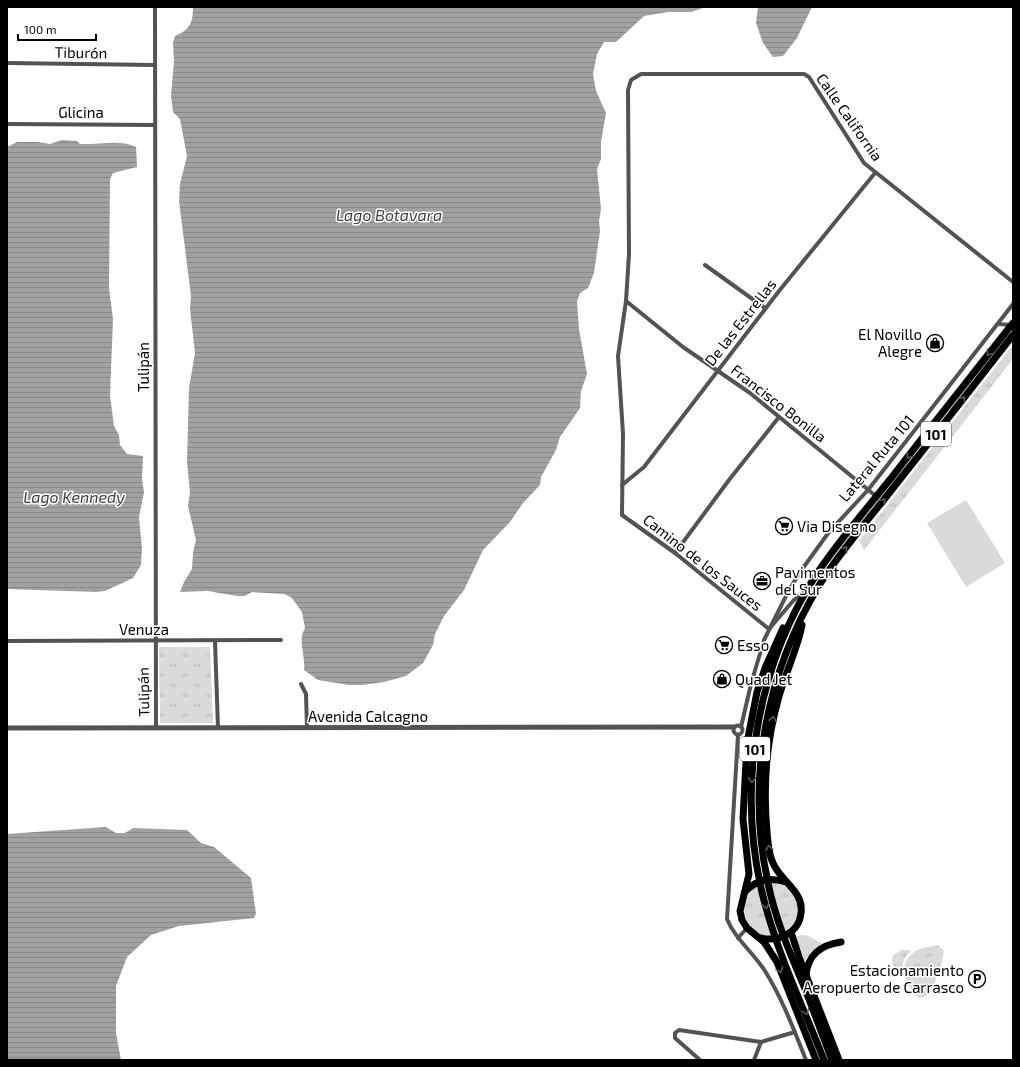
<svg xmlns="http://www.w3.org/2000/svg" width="1020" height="1067" font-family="'Exo 2',sans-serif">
<defs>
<pattern id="grass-tufts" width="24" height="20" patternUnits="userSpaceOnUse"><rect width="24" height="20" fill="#dadada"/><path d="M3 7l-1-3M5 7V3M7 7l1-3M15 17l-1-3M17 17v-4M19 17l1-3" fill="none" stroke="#b9b9b9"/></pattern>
<pattern id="water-rules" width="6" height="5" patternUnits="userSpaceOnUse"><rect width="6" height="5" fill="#a1a1a1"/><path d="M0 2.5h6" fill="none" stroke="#898989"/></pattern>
</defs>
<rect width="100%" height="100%" fill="#fff"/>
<g fill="url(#grass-tufts)">
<path d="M1013,327V330L906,466L812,592L789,634L804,603L832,557Z"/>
<path d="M1013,345V359L864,550L859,541Z"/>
<path d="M159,647H210L213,723H160Z"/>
<circle cx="771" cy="909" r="27"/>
<path d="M802,935L808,936L822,943L811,952L804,962L797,944V936Z"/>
<path d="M938,945L944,951C942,963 934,996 920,998C905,988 897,964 914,952C921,947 930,947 938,945Z"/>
<path d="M901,950H911L904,959L901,974C895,969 890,963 893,955Z"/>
</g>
<path fill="#dadada" d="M966,500L1005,563L966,587L927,523Z"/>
<g fill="url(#water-rules)">
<path d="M193,7H706L691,12H668L644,16L616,42H604L597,54L593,74L596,91L606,113L601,142V159L597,169L601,209L599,221L600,231L594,273L588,288L580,293L577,301L579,329L587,374L581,391L580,408L560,437L556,450L541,477L540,485L523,503L510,522L483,550L464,590L444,616L435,634L433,645L423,663L406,676L384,682L362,685H349L318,680L304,670C306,656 297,641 305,628L302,612L292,598L284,594L252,592L245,596H237L208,591L180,592L184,582L192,569L193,553L196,540L188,506L190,493L187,462L189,388L195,353L190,309L191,296L179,201L180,184L187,156L180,119L173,112L171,96L174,61L173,43L175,36C190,30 193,22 193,7Z"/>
<path d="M758,7H812L797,38L783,56L773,57L763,43L756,23Z"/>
<path d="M62,140L77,141L80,144C98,145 120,139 136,147L137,167L113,173L110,179L109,288L113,319L110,396L114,426L119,435L120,445L127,454L143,456L142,479L144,492L139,517L142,549L141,565L133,578L105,591L96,592L7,589V147L17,142H38L50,144Z"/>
<path d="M106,827L116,833H125L133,828L187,830L201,843L214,847L251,878L256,914L254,918L179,926L151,935L127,957L116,986V1033L121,1060H7V834Z"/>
</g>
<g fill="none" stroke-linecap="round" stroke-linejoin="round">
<g stroke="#535353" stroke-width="4">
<path d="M155,7L156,728"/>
<path d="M7,63L154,65"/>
<path d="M7,124L155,125"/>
<path d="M705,265L765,308"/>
<path d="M626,301L683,347L750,393L877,497"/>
<path d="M998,324L1011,325"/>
<path d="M622,485L644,467L779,291L875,173"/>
<path d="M675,553L729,480L779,417"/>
<path d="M801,594L793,601L769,629L675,553L622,515L623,434L618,356L626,301L629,254L628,90L631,80L641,74H804L809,77L864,163L1013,282"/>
<path d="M7,641L281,640"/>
<path d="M215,641L218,728"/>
<path d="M301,684L306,694L307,728"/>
<circle cx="738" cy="730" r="4.5"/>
<path d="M741,727L751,684L764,640L790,588L803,568L829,532L868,490L1013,304"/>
<path d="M738,735L727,919C735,939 753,952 765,971C782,998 794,1030 806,1060"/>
<path d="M738,938L747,928"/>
<path d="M700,1060L675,1038V1033L679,1030L761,1042"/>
<path d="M754,1060L761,1042L795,1032"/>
</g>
<path stroke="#535353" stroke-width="5" d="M7,728L734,727"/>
<g stroke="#000" stroke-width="7">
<path d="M783,628L765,668L757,692L747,743L743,819L749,874L740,911L742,920L747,928L764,942L777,962L816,1060"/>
<path d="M745,892C757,879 769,877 786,882"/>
<path d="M791,932L799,957L839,1060"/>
<path d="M761,938C779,942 799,933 801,913C804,893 784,883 775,867C769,857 768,844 767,832C763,788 766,743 778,700C784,676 798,648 802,625"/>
<path d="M806,975C808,954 821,945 841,942"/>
<path d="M824,1060C802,1004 774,946 761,888C737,780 758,661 820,569C842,537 868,507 892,477C932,425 973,374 1013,323"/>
<path d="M832,1060C822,1034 813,1009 803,984C789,951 775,918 768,883C746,781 765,674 820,584C842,549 871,517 897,483C936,434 974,385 1013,335"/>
</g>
</g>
<defs><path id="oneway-chevron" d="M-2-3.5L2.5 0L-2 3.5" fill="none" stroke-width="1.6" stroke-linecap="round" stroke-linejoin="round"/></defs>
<g stroke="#595959">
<use href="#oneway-chevron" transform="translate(989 353) rotate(128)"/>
<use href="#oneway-chevron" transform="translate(963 399) rotate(-52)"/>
<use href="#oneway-chevron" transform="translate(909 456) rotate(128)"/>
<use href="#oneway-chevron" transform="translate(883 501) rotate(-52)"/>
<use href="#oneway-chevron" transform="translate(845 549) rotate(-53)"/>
<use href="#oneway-chevron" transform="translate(773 719) rotate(-78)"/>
<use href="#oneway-chevron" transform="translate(752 780) rotate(93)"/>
<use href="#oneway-chevron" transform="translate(769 848) rotate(-99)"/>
<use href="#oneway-chevron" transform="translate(766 906) rotate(75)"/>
<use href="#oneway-chevron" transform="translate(780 970) rotate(68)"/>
<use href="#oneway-chevron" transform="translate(806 1012) rotate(69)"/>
</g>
<defs>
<g id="shop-ring" transform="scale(0.9)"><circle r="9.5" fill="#fff" stroke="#000" stroke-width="1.5"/><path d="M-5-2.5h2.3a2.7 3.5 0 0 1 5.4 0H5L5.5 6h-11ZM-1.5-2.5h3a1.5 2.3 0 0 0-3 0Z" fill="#000"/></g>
<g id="supermarket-ring" transform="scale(0.9)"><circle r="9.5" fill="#fff" stroke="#000" stroke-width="1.5"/><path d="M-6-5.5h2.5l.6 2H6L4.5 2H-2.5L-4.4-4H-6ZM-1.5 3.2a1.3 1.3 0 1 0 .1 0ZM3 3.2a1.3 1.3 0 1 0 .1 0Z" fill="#000"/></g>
<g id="office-ring" transform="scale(0.9)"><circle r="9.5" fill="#fff" stroke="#000" stroke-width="1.5"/><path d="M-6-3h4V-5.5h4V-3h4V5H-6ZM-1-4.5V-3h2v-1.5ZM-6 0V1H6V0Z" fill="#000"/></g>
<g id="parking-ring" transform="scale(0.9)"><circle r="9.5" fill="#fff" stroke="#000" stroke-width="1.5"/><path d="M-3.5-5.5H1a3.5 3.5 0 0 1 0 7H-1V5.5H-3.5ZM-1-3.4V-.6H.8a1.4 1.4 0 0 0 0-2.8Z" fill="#000"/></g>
</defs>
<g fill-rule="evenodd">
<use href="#shop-ring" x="935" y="343"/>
<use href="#supermarket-ring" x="784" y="526"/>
<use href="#office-ring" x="762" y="581"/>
<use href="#supermarket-ring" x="724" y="645"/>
<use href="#shop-ring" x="722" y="679"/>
<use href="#parking-ring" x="977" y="979"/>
</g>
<g text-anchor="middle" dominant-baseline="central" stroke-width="3" stroke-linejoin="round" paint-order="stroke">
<g fill="#fff" stroke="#4c4c4c" stroke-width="1">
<rect x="921" y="422" width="30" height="24" rx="3"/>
<rect x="740" y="737" width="30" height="24" rx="3"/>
</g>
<g font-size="14" font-weight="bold" fill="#000">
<text x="936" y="434">101</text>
<text x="755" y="749">101</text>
</g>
<g font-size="15" fill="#000" stroke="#fff">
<text transform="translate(81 52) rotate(1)">Tiburón</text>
<text x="81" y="112">Glicina</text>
<text transform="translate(850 117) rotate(55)">Calle California</text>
<text transform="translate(740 322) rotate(-52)">De las Estrellas</text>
<text transform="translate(143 367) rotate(-90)">Tulipán</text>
<text transform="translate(779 403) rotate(38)">Francisco Bonilla</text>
<text transform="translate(876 458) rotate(-50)">Lateral Ruta 101</text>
<text transform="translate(703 562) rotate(38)">Camino de los Sauces</text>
<text x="144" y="629">Venuza</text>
<text transform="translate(143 692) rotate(-91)">Tulipán</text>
<text x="368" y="716">Avenida Calcagno</text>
</g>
<g font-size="15" fill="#000" stroke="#fff" text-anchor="start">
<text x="922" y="334" text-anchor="end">El Novillo<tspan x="922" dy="17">Alegre</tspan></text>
<text x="797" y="526">Via Disegno</text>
<text x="775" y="572">Pavimentos<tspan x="775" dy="17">del Sur</tspan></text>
<text x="737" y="645">Esso</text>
<text x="735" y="679">Quad Jet</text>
<text x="964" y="970" text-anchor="end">Estacionamiento<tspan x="964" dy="17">Aeropuerto de Carrasco</tspan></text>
</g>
<g font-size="16" font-style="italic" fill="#424242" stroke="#fff">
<text x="389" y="214">Lago Botavara</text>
<text x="74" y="496">Lago Kennedy</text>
</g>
</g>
<rect width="1020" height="1067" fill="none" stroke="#000000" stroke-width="16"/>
<path d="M18 34v6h78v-6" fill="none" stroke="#000000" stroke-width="2"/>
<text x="24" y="34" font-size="12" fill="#000000" stroke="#ffffff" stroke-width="3" paint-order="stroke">100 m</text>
</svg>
